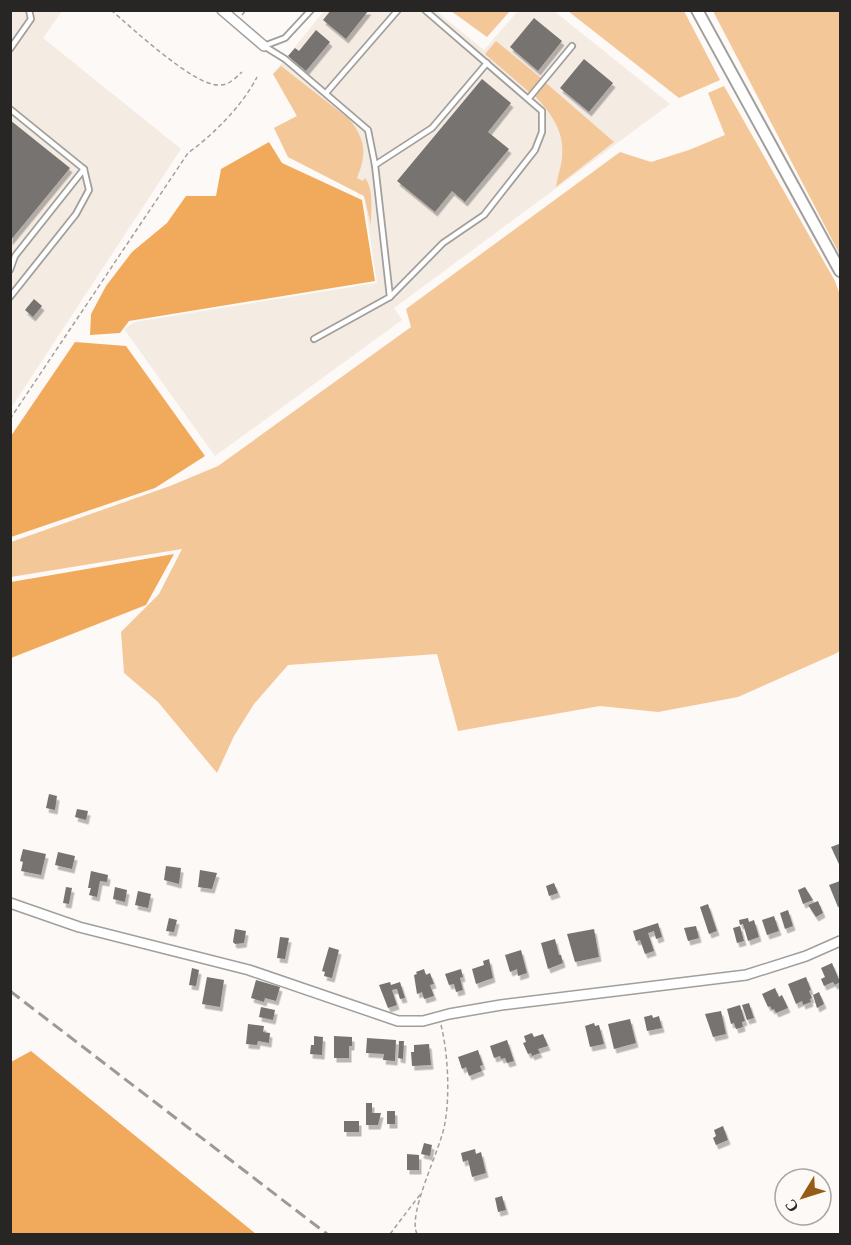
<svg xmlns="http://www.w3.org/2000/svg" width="851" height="1245" font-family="Georgia,serif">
<defs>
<filter id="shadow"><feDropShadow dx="2.5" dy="4.5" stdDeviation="0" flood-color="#0004"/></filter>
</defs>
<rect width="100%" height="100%" fill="#fcf9f6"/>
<g fill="#f4ebe3">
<path d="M11,11H62L43,38L181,149L11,408Z"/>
<path d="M324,11H436L484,50L518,11H554L670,104L394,308L402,320L215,456L124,329L135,322L377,283L364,196L288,157L274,128L297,116L273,74Z"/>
</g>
<g fill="#f4c799">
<path d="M451,11H510L487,37Z"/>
<path d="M568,11H684L720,80L679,98Z"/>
<path d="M713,11H840V255Z"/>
<path d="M496,41L541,78L529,92L485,54Z"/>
<path d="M281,66L349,119C366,140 367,154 357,178L363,181L365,178C374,189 371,210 371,225L364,196L288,157L274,128L297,116L273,74Z"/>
<path d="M546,83L614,142L556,187C557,177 561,168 562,159C565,132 552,114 535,96Z"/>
<path d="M724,86L835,281L840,295V650L837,653L738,697L658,712L600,706L458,731L437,654L288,665L254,704L234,736L217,773L158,702L124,673L121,632L159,594L182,549L11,577V542L170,486L218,466L411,327L406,309L620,152L651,162L689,150L725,135L708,93Z"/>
</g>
<g fill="#f1aa5c">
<path d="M269,142L282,163L362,200L375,281L129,321L120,333L90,335L91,314L106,286L132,252L167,223L186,196H216L221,169Z"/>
<path d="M75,342L126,346L205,456L155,488L11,537V436Z"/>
<path d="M174,554L146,605L11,658V582Z"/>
<path d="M31,1051L256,1234H11V1062Z"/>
</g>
<g fill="#767371" filter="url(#shadow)">
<path d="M331,10H369L346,39L323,20Z"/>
<path d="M534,18L562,41L538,71L510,47Z"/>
<path d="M316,30L330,42L306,71L288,56L295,48L299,51Z"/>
<path d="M584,59L613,83L589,112L560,88Z"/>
<path d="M482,79L511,103L488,132L509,149L465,202L452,191L435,212L397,181Z"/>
<path d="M10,120L70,168L10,241Z"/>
<path d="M34,299L42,306L33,317L25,310Z"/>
<path d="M49,794L57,796L55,810L46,808Z"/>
<path d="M77,809L88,811L86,820L75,817Z"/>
<path d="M839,844L840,848V863L839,864L831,847Z"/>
<path d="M23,849L46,854L41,875L21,871L23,862L20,861Z"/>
<path d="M58,852L75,856L72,869L55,865Z"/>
<path d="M166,866L181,868L179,884L164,880Z"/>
<path d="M200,870L217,873L212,889L198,887Z"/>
<path d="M91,871L108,875L107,882L100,881L97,897L89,895L91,888H88Z"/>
<path d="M840,881V906L838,907L829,885Z"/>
<path d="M554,883L558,893L549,896L546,886Z"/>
<path d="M66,887L72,888L69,904L63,903Z"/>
<path d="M115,887L127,890L125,902L113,899Z"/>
<path d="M805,887L813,900L803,904L798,890Z"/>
<path d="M138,891L151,894L148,908L135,905Z"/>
<path d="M818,901L823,913L816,917L808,905Z"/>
<path d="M708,904L717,931L709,934L700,907Z"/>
<path d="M788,910L793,926L785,929L780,913Z"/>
<path d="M774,916L779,931L767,935L762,920Z"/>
<path d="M169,918L177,920L174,932L166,931Z"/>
<path d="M748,918L749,922L754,920L759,937L748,941L743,924L740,925L739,920Z"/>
<path d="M658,923L662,937L656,939L654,931L648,933L654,951L645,954L640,940L636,941L633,931Z"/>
<path d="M696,926L699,938L688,941L684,928Z"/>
<path d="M740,926L744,941L737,943L733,928Z"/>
<path d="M235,929L246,931L244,943L235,944L233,942Z"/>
<path d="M594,929L599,957L575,962L567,934Z"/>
<path d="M280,937L289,938L285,959L277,958Z"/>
<path d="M555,939L559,955H561L563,963L548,969L541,943Z"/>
<path d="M329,947L339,950L332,978L324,976L325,972L322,971Z"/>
<path d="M521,950L527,973L518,976L517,969L510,972L505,955Z"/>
<path d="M489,959L493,978L476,984L472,969L484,965L483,961Z"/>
<path d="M832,963L840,982L835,985L833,982L824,986L821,979L825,977L821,968Z"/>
<path d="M192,968L199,970L196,986L189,985Z"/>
<path d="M424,969L426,975L430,973L434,984L430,985L434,996L424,999L422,992L417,994L414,975L417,974L416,972Z"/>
<path d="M461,969L463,977L460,978L463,990L456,992L454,984L449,985L445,974Z"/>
<path d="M207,977L224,980L220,1007L202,1004Z"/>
<path d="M806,977L811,990L809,991L812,998L810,999L811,1002L803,1005L802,1001L796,1004L788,984Z"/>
<path d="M256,980L280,987L276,1001L265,998L264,1002L251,998Z"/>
<path d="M390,982L391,985L400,982L405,998L400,999L397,989L392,990L397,1005L388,1008L379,985Z"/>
<path d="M775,988L779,997L782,995L788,1008L776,1013L774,1009L772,1010L770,1006L768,1007L762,994Z"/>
<path d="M819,992L824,1004L817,1008L813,995Z"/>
<path d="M749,1003L754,1018L747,1020L742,1005Z"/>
<path d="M740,1005L745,1021L742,1022L743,1027L736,1029L734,1023L731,1024L727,1009Z"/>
<path d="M261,1007L275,1010L273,1020L259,1017Z"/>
<path d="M721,1011L726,1034L713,1037L705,1014Z"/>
<path d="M652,1015L653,1018L659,1016L662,1028L647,1031L644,1017Z"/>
<path d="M630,1019L636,1043L614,1049L608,1024Z"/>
<path d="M594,1023L595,1026L599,1025L604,1044L590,1047L585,1026Z"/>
<path d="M248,1024L264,1026L263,1032L270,1033L269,1043L258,1041L257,1045L246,1044Z"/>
<path d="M532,1033L534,1037L543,1034L548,1046L538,1049L540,1053L532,1056L531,1053L528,1054L523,1043L526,1042L524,1036Z"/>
<path d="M314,1036L323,1037L322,1055L310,1054L311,1045H314Z"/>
<path d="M334,1036L352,1037V1046H349V1058H334Z"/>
<path d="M367,1038L396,1040L395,1061L383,1060L384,1054L366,1053Z"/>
<path d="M507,1040L514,1061L507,1063L505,1058L501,1059L500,1056L494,1058L490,1046Z"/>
<path d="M399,1041H404L403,1059L398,1058Z"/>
<path d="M429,1044L431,1065L412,1066L411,1052H414V1045Z"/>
<path d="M478,1050L483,1065L480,1066L482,1071L469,1076L466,1067L462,1069L458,1057Z"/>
<path d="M366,1103H372V1113H381L378,1125H366Z"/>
<rect x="387" y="1111" width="8" height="13"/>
<rect x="344" y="1121" width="15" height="11"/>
<path d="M723,1126L728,1140L716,1145L713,1138L716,1136L714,1130Z"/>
<path d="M424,1143L432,1145L430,1156L421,1154Z"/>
<path d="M475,1149L476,1154L481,1152L486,1173L472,1177L468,1160L463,1162L461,1153Z"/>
<path d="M407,1154L419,1155V1170H407Z"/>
<path d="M502,1196L506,1210L498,1212L495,1198Z"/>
</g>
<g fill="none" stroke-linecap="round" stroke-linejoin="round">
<g stroke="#a19f9c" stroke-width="8">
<g id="service">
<path d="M264,46L285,59L368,130L375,165L390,297L314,339"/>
<path d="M264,46L285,38L311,10"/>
<path d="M10,49L31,19L29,10"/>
<path d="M326,93L398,10"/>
<path d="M529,98L572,46"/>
<path d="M10,109L84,169L89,190L76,214L10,297"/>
<path d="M375,165L432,128L487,63"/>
<path d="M10,270L15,256L84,169"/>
<path d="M390,297L443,243L484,215L535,150L542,132V111L425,10"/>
</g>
</g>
<g stroke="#a19f9c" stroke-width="12">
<g id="minor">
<path d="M222,10L264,46"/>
<path d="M10,903L79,927L249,970L398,1021H423L449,1014L501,1005L746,975L806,956L840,941"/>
</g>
</g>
<g stroke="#a19f9c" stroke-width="14">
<path id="tertiary" d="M697,10L840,271"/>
</g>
<g stroke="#a3a09e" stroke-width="1.5" stroke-dasharray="4.5 3" stroke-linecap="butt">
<path d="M111,10C132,28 193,85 218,85C229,86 235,78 242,72"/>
<path d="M242,15L246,10"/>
<path d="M10,419L188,153C213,135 243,105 257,77"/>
<path d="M390,1234L422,1192"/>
<path d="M417,1234C407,1213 441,1149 445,1123C450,1094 448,1053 441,1025"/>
</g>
<use href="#service" stroke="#fff" stroke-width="4.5"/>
<use href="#minor" stroke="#fff" stroke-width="9"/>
<use href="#tertiary" stroke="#fff" stroke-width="10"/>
<path stroke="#9c9a98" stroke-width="3" stroke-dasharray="12 6" stroke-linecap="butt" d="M10,991L327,1234"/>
</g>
<rect width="851" height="1245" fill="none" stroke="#272625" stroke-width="24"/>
<g transform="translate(803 1197) rotate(232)"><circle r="28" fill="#fcf9f6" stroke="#a7a5a2" stroke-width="1.5"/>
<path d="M0-4.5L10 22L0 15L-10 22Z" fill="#945c15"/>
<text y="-9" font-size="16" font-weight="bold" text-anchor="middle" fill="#272625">С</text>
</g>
</svg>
